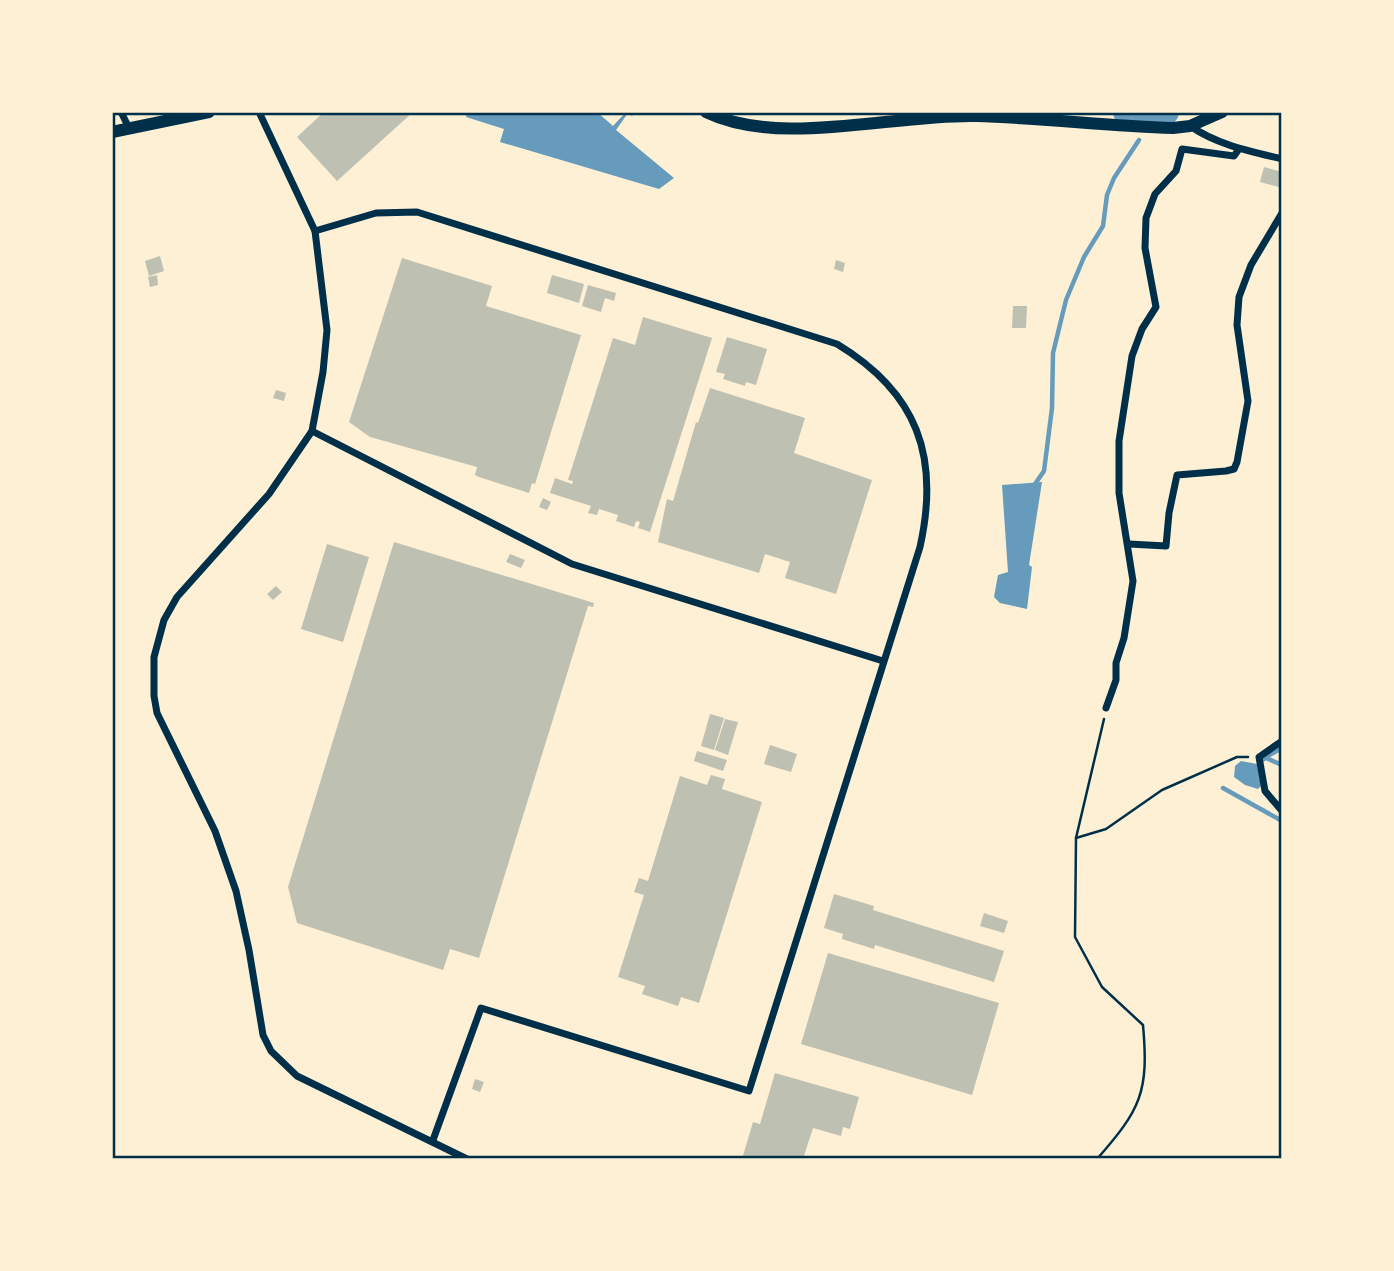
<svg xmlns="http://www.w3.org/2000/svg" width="1394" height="1271" font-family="'Roboto Serif',serif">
<rect width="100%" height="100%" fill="#fdf0d5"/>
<g fill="#669bbc">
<path d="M467,112H597L613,126L626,112H636L632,116L628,113L616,130L674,178L659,189L500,142L504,129L466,117Z"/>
<path d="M1042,482L1029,565L1032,567L1027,609L1000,603L994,597L998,575L1008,572L1002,485Z"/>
<path d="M1241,761L1257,764L1261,786L1258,789L1245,785L1234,777L1235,766Z"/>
</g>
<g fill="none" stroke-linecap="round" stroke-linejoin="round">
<g stroke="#669bbc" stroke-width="4.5">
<path d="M1151,118L1154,114"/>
<path d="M1035,484L1044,471L1052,408L1053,353L1066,300L1084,257L1103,226L1107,195L1114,178L1139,140"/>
<path d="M1266,757L1282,748"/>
<path d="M1260,761L1266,758L1282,765"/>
<path d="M1223,788L1282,821"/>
</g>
<path stroke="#669bbc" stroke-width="26" d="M1126,112H1166"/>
</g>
<g fill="#bec0b2">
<path d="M324,112H413L337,181L297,137Z"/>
<path d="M1264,167L1282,172L1279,187L1260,182Z"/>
<path d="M160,256L164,271L149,276L145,261Z"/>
<path d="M402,258L492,286L486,306L581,335L535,484L532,483L529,493L479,477L475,475L477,467L370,437L349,422Z"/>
<path d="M836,260L845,263L843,272L834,269Z"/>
<path d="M157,275L158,285L150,287L148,277Z"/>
<path d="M552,275L584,284L579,303L547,293Z"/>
<path d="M588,285L616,293L614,301L605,298L601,312L582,306Z"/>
<path d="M1013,306H1027L1026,328H1012Z"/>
<path d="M643,317L712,338L650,532L638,528L640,522L636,521L634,527L616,521L618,515L599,509L597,515L588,513L591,506L550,493L555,478L572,484L573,481L568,480L613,338L635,345Z"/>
<path d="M727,337L767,349L756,385L746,382L745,386L723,379L725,374L716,372Z"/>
<path d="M710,388L805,418L794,453L872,480L836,594L785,578L790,562L765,554L759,573L658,542L667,499L673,501L696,422L698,423Z"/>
<path d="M276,390L286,393L284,401L273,398Z"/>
<path d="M543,498L551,502L547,510L539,507Z"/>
<path d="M394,542L594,603L593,607L588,606L479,958L450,949L443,970L297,923L288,887Z"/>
<path d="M327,544L369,557L343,642L301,629Z"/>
<path d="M510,554L525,560L521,568L506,562Z"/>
<path d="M276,586L282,592L273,600L267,594Z"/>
<path d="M710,714L724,718L714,750L701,746Z"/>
<path d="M725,719L738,722L728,755L715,750Z"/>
<path d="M770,745L797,754L791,772L764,764Z"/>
<path d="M697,751L727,760L723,771L694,761Z"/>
<path d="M711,775L725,779L722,789L762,802L699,1003L681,997L678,1006L642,994L645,986L618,977L644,895L634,892L639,878L648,881L680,776L707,785Z"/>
<path d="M834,894L874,906L873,910L1004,951L994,982L875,945L874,949L842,939L843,934L824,928Z"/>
<path d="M984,913L1008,921L1004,933L980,926Z"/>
<path d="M828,953L999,1003L972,1095L801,1044Z"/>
<path d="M775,1073L859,1097L850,1129L843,1127L841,1136L813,1128L803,1159H742L753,1122L760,1124Z"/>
<path d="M475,1079L484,1082L480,1092L472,1089Z"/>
</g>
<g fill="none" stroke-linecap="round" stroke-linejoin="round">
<g stroke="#003049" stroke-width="2.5">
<path d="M1076,838L1106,829L1162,790L1237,757H1248"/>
<path d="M1097,1159C1141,1109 1149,1092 1143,1025L1102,987L1075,937L1076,838L1104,719"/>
</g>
<g stroke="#003049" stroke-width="7">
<path d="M121,112L130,130"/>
<path d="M259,112L315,231L327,330L323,372L312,431L269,494L177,597L164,620L154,657V696L157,713L215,831L236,891L249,950L263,1035L271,1051L297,1076L467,1159"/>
<path d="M1190,126C1218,145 1249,151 1282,159"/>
<path d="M315,231L376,213L417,212L837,344C918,393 940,457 920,547L749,1091L481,1008L433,1140"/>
<path d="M312,431L572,564L883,661"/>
<path d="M1129,544L1166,546L1169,513L1177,475L1226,471L1234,469L1237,462L1248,401L1237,325L1239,297L1251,265L1282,213"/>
<path d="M1106,708L1116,680V663L1124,638L1133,581L1119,493V441L1132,356L1142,329L1156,307L1145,248L1146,218L1155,194L1176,171L1182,149L1234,156L1239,149"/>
<path d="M1282,741L1259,757L1265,791L1282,811"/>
</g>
<g stroke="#003049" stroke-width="12">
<path d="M706,112C781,148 892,114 976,116C1042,118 1107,126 1173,128L1190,126L1222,112"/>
<path d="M112,132L209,112"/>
</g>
</g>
<rect width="1394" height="1271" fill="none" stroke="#fdf0d5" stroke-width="228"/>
<rect x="114" y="114" width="1166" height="1043" fill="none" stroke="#003049" stroke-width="2.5"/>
</svg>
